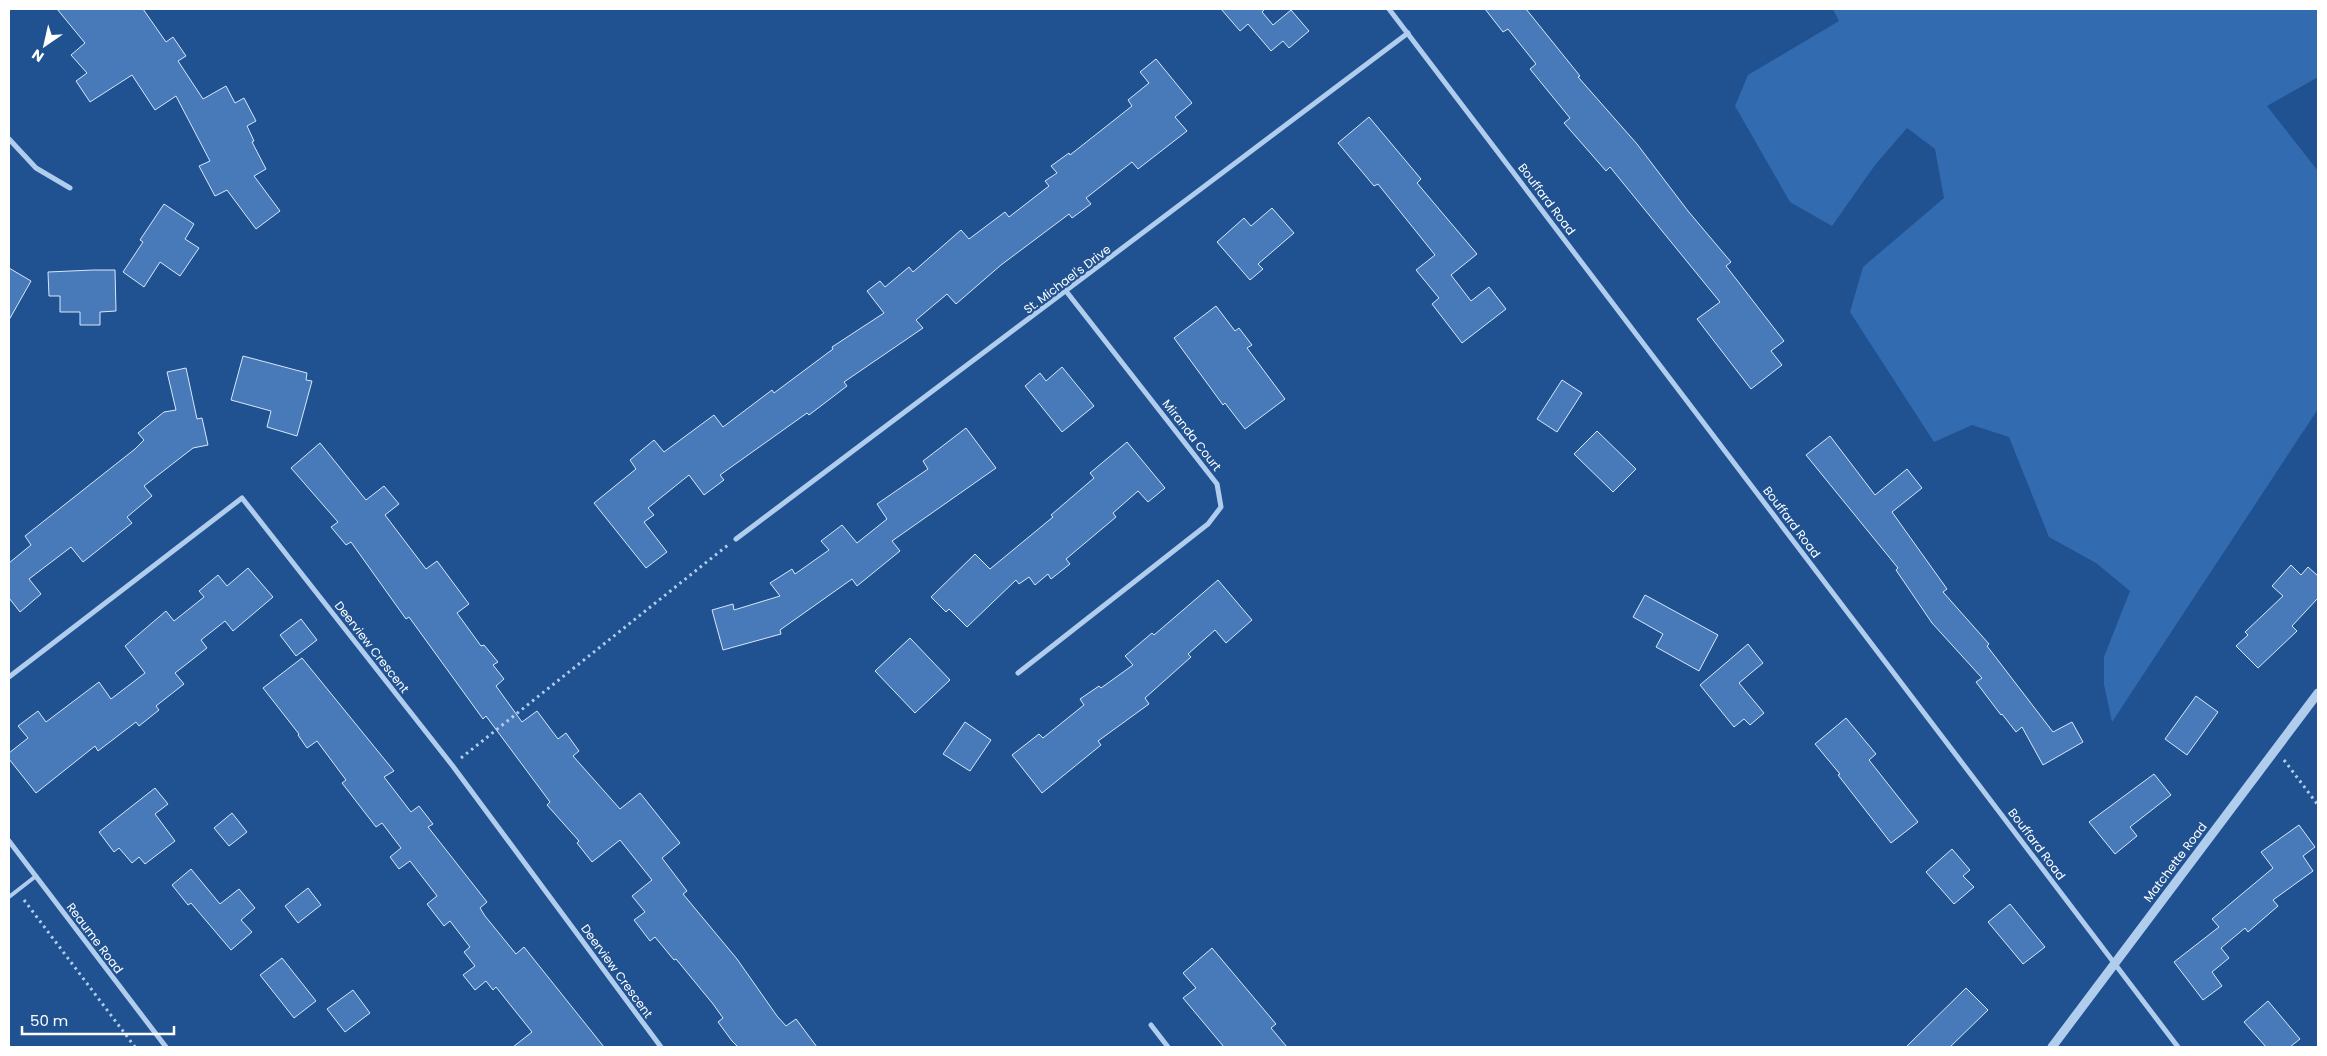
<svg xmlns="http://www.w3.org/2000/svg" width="2327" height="1056" font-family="Poppins,sans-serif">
<rect width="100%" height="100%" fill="#205292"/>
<path fill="#336bb0" d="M1833,9H2318V77L2267,106L2318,171V409L2112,722L2104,684V657L2130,591L2096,563L2049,537L2009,437L1972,425L1934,442L1850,312L1863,267L1944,198L1935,149L1907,128L1875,165L1832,226L1790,202L1735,106L1748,75L1839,21Z"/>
<g fill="#487ab9" stroke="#d7e7fa">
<path d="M57,9H143L166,42L173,37L186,56L178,61L203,99L226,86L235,103L244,98L256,121L247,126L254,141L252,142L266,169L254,176L280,211L256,229L227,190L215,196L199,166L210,161L176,96L155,110L132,75L90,102L76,81L87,73L71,55L85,43Z"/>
<path d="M1221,9H1265L1262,12L1273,25L1291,10L1309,31L1289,48L1283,41L1271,51L1248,24L1240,31Z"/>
<path d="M1485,9H1526L1580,76L1578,77L1637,144L1688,211L1731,262L1726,266L1784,341L1771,351L1782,365L1751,389L1697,319L1720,302L1610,167L1606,171L1564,123L1570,118L1530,69L1536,64L1508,29L1503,32Z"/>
<path d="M1156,59L1192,103L1175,117L1187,131L1138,169L1132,162L1086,198L1091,204L1072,218L1069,214L1001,265L956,304L947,294L916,320L923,328L844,382L847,386L809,415L807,413L720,475L724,480L704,495L689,475L648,508L654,515L644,522L667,552L646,568L594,503L636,469L630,460L654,440L664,452L714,415L723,427L772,390L774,393L833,349L832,347L884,313L867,291L880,281L885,287L909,267L913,272L961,230L969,239L1005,212L1009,217L1049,186L1045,181L1057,173L1051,166L1069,153L1070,155L1132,106L1128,100L1149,83L1140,72Z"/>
<path d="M1369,117L1421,179L1417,183L1477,254L1451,275L1471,301L1489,287L1506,309L1462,343L1432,304L1439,298L1416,270L1435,255L1378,184L1374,186L1338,143Z"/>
<path d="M164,204L194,224L185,239L199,248L180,276L160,262L144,287L123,272L143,242L140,240Z"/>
<path d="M1272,208L1294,233L1258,264L1263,269L1250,280L1217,242L1244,218L1251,226Z"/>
<path d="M9,268L31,281L9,320Z"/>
<path d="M93,270H115L116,311L100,312V325H80V312H60V296H49L48,272Z"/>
<path d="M1216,306L1235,331L1239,328L1252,345L1247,348L1285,399L1245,429L1225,403L1223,405L1174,338Z"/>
<path d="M243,356L307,373L306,380L312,381L297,436L267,427L271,411L231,400Z"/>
<path d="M1062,367L1094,406L1062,432L1025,386L1040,373L1046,381Z"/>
<path d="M186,368L197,419L202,418L208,445L193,448L144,486L152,496L127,517L132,523L83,562L71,547L29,579L41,594L20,612L9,598V563L31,545L25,536L135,449L144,440L138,433L164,412L176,410L167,372Z"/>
<path d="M1562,380L1582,393L1557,432L1537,419Z"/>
<path d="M966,428L996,468L892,541L900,551L857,586L852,579L780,630L781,634L723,650L712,610L733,604L734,610L780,596L770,583L792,569L795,574L829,550L821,541L842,525L857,543L887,519L877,504L928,469L923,461Z"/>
<path d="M1597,431L1636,469L1613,492L1574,454Z"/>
<path d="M1830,436L1875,495L1907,469L1922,488L1892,512L1947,589L1943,592L1989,644L1987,646L2053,732L2072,722L2083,742L2043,765L2022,727L2016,732L2002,714L2001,715L1976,682L1982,678L1932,623L1896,570L1898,568L1806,455Z"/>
<path d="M1127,442L1165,488L1148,502L1138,491L1113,513L1116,517L1066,559L1070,564L1051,579L1048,574L1035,585L1029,577L1019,584L1016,580L967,627L949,609L946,612L931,597L975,554L990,569L1053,517L1051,515L1094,478L1090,473Z"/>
<path d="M320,443L366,500L384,486L399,504L385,515L426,569L437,561L469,604L457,613L481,646L484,645L498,662L493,665L504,679L496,686L522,722L537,711L558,739L566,733L579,751L573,756L620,809L640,793L680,843L662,858L687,891L683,894L737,959L777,1016L786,1026L796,1019L817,1047H738L732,1041L718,1022L723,1018L713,1004L676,959L674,960L655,937L650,941L634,920L645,912L632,896L652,880L620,840L592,862L577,843L579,841L547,805L550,802L486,716L483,719L409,617L406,619L351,542L346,545L331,527L338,522L291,468Z"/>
<path d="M2291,565L2301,575L2308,567L2318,576V598L2292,626L2297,631L2258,668L2236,646L2248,635L2245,632L2283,596L2272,586Z"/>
<path d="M248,568L273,597L233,631L225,621L201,640L207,648L175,673L184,684L156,706L159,710L139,726L136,722L98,751L95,746L36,793L9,759V753L28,738L18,726L38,711L46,722L99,682L111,699L145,673L125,646L166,611L174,621L204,597L199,591L218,575L227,586Z"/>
<path d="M1218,580L1252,620L1226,643L1215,630L1188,654L1191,657L1145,698L1149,704L1098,741L1101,745L1042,793L1012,755L1039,734L1043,738L1084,705L1080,699L1099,686L1101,688L1133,665L1125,656L1152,633L1154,635Z"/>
<path d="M1645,595L1718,635L1699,671L1656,647L1663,634L1633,617Z"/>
<path d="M301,619L317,640L296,656L280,635Z"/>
<path d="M910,638L950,680L915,713L875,671Z"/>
<path d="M1748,644L1763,663L1739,683L1764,713L1750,725L1744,719L1734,727L1700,685Z"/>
<path d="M302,658L394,771L384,777L411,812L419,806L433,824L428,827L487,902L480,908L485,916L516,954L524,947L604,1047H513L532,1032L496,987L493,990L486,981L475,990L463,975L475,966L464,952L470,947L450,921L444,926L427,904L437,896L410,861L399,869L390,857L401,848L382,823L376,827L342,783L346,780L317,741L307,748L298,735L299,734L263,688Z"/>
<path d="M2196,696L2218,712L2187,755L2165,739Z"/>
<path d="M1846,718L1876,754L1869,760L1918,822L1891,843L1838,775L1840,774L1815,744Z"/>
<path d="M965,722L991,740L970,771L943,754Z"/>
<path d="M2154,774L2171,795L2130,827L2137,836L2115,854L2089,822Z"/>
<path d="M155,788L168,804L155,814L175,841L145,864L139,857L132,863L119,848L114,852L99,832Z"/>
<path d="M232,813L247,832L229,846L214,828Z"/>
<path d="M2299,825L2315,847L2303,856L2313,871L2273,900L2278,906L2248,932L2245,928L2221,948L2229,958L2212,972L2222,986L2203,1000L2174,962L2219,927L2212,919L2273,868L2261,852Z"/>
<path d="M1952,849L1970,870L1963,876L1974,887L1954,904L1926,872Z"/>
<path d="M191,869L220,904L239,889L255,908L241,920L252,932L231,950L191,903L188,905L172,885Z"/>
<path d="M308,888L321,905L298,923L285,906Z"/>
<path d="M2010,904L2045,947L2023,964L1988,922Z"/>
<path d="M1212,948L1276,1024L1271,1028L1287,1047H1224L1183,998L1196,988L1183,973Z"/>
<path d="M282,958L316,1001L294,1018L260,975Z"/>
<path d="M1966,988L1988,1010L1950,1047H1906Z"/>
<path d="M353,990L370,1013L345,1032L327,1009Z"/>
<path d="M2268,1001L2300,1039L2290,1047H2266L2244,1022Z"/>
</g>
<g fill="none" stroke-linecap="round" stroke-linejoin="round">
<g stroke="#b1cded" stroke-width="3" stroke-dasharray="2.5 4" stroke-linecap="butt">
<path d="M461,758L728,545"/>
<path d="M2284,760L2318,805"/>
<path d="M24,900L135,1047"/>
</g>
<path stroke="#b1cded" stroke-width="4" d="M9,897L36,876"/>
<g stroke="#b1cded" stroke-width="5">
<path d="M1389,9L2178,1047"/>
<path d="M9,139L36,168L70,188"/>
<path d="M736,539L1408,33"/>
<path d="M1018,673L1208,524L1221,507L1217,484L1066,291"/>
<path d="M9,677L242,498L452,765L661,1047"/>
<path d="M9,841L166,1047"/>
<path d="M1151,1025L1168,1047"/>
</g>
<path stroke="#b1cded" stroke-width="9" d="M2052,1047L2318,693"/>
</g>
<g text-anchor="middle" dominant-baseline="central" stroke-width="4.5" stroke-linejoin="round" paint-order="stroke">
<g font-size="12" fill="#fff" stroke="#205292">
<text transform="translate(1547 199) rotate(53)">Bouffard Road</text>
<text transform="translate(1067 279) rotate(-37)">St. Michael's Drive</text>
<text transform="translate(1192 435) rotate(52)">Miranda Court</text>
<text transform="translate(1792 522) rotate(53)">Bouffard Road</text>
<text transform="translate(372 647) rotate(52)">Deerview Crescent</text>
<text transform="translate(2037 844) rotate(53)">Bouffard Road</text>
<text transform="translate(2175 862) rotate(-53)">Matchette Road</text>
<text transform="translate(95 938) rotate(53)">Reaume Road</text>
<text transform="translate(617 971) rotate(54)">Deerview Crescent</text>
</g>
</g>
<rect width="2327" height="1056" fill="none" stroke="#ffffff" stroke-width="20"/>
<g transform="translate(45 45) rotate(214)" stroke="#205292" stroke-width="4" paint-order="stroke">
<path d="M0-4L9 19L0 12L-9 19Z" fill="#ffffff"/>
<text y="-8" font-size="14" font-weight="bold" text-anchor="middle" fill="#ffffff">N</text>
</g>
<path d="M22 1026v8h152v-8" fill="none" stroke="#ffffff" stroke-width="2.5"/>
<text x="30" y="1026" font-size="15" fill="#ffffff" stroke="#205292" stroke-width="4" paint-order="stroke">50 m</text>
</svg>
